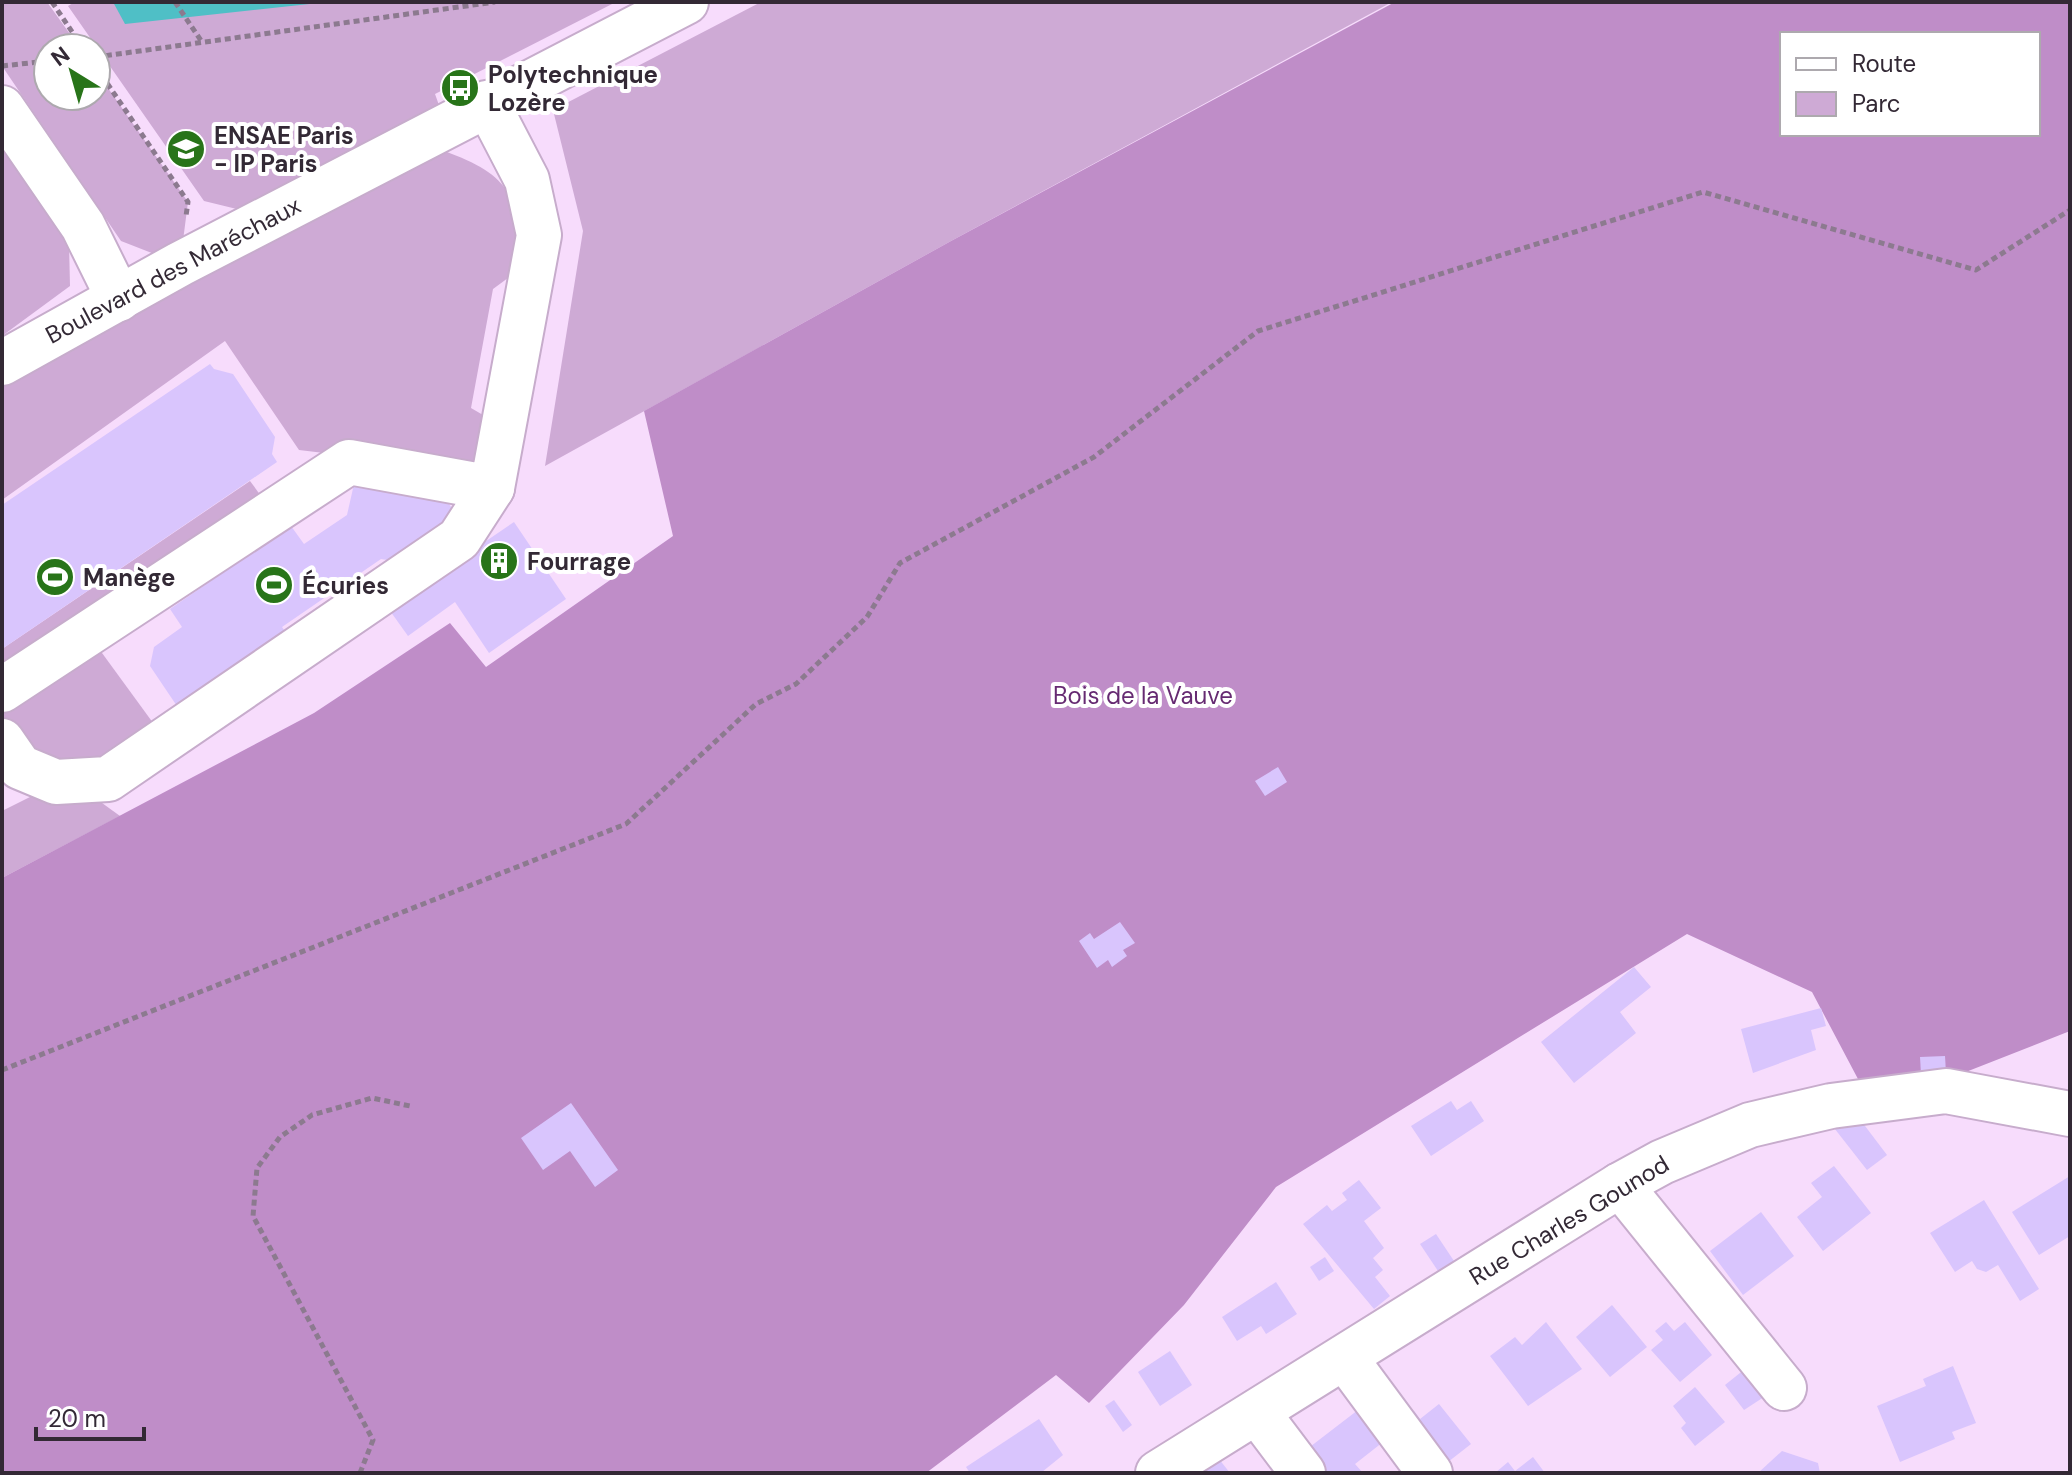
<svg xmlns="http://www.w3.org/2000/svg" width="2072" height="1475" font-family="'DM Sans',sans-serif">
<rect width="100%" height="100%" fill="#f7dcfc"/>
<g fill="#ceaad5">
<path d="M2,2H47L80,48H48V96H96V71L188,202L180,264L121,241L2,66Z"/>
<path d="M75,2H616L435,94L440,108L245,211L204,201L68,6Z"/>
<path d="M761,2H1392L951,241L545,466L583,231L553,110Z"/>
<path d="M2,147L69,244L70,286L2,336Z"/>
<path d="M442,150C494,170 502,177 529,227L519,270L493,289L471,408L495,422L483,463L467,470L299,450L225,341L2,500V387L155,300Z"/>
<path d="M250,481L267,504L2,682V649Z"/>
<path d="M94,642L156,727L91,771L53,772L2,725V706Z"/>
<path d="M34,795H91L120,816L2,878V811Z"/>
</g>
<path fill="#bf8dc8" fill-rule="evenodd" d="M1395,2H2070V1031L1953,1077L1858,1079L1812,992L1687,934L1276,1187L1184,1305L1089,1403L1056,1375L926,1473H2V878L314,713L450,623L486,667L673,536L644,411L951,241ZM1782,34H2038V134H1782Z"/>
<path fill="#4fbfc6" d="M113,2H328L125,24Z"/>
<g fill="#d9c5fd">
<path d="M210,364L214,369L233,374L275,437L272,454L277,462L2,649V505Z"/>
<path d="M357,471L436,484L453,510L451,523L394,561L381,559L282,627L294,644L185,718L150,666L154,647L182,627L170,609L291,526L304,544L347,515Z"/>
<path d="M514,522L566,599L489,653L455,602L408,636L388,608Z"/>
<path d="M1278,767L1287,782L1265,796L1255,781Z"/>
<path d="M1120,922L1135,943L1123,950L1127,956L1112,967L1108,960L1097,968L1079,941L1090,933L1094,939Z"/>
<path d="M1634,967L1651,987L1620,1012L1636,1033L1574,1083L1541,1042Z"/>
<path d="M1821,1008L1826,1026L1811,1030L1816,1050L1753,1073L1741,1029Z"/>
<path d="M1945,1056L1946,1073L1921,1074L1920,1057Z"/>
<path d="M1451,1101L1457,1110L1471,1101L1484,1121L1431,1156L1411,1126Z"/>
<path d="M571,1103L618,1170L595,1187L570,1151L543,1170L521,1138Z"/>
<path d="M1862,1122L1887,1155L1867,1170L1831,1124Z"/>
<path d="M1834,1166L1871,1213L1823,1251L1797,1217L1822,1197L1811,1183Z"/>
<path d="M2070,1176V1236L2039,1255L2012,1212Z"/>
<path d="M1359,1180L1381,1208L1364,1221L1384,1248L1373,1258L1383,1270L1375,1277L1390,1296L1374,1309L1303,1224L1327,1205L1332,1211L1347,1200L1342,1193Z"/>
<path d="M1984,1200L2039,1289L2020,1301L1998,1265L1986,1272L1977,1269L1972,1261L1955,1272L1930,1233Z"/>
<path d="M1761,1212L1794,1256L1743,1295L1710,1251Z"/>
<path d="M1436,1234L1454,1261L1438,1271L1420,1244Z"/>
<path d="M1325,1257L1334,1271L1319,1281L1310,1267Z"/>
<path d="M1276,1282L1297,1314L1266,1334L1261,1326L1237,1341L1222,1317Z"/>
<path d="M1612,1305L1647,1347L1610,1377L1576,1337Z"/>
<path d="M1546,1322L1582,1369L1528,1406L1490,1356L1515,1337L1522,1345Z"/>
<path d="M1666,1322L1674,1331L1685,1322L1712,1355L1680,1382L1651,1350L1663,1340L1655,1331Z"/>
<path d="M1170,1351L1192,1385L1160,1406L1138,1372Z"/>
<path d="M1953,1366L1976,1423L1952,1432L1955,1439L1900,1462L1877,1406L1926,1386L1923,1379Z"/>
<path d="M1745,1369L1767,1395L1744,1410L1725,1385Z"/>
<path d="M1695,1387L1725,1422L1695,1446L1681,1428L1686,1423L1673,1406Z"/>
<path d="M1114,1400L1132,1425L1123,1432L1105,1406Z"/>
<path d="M1439,1404L1471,1444L1439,1469L1401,1421L1414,1411L1420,1419Z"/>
<path d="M1358,1410L1383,1442L1355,1464L1363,1473H1318L1302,1453Z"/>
<path d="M1039,1419L1063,1455L1042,1472L970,1473L966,1467Z"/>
<path d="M1782,1451L1818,1463L1820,1473H1758Z"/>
<path d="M1533,1457L1545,1473H1495L1508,1462L1515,1471Z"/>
<path d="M1219,1459L1230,1473H1208L1204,1468Z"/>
</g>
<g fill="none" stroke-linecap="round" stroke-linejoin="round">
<g stroke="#c7accc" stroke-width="48">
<g id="minor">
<path d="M2,108L83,226L119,299"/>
<path d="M2,363L180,264L686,2"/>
<path d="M2,690L349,462L492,488L539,235L527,180L487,103"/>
<path d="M2,741L20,767L56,782L108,779L459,539L492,488"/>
<path d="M1620,1185L1784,1388"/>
<path d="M1345,1358L1430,1473"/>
<path d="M1257,1412L1303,1473"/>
<path d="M1158,1473L1620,1185L1662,1162L1750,1125L1831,1106L1946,1091L2070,1114"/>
</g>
</g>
<g stroke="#8c7a8f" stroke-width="5" stroke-dasharray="6 4" stroke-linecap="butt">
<path d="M52,2L83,48"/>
<path d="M175,2L202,42"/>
<path d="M96,57L495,2"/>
<path d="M2,66L48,61"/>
<path d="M96,67L188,202L186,216"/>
<path d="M2,1070L626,824L756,704L796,684L867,617L900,563L1094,457L1258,331L1703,192L1976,270L2070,210"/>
<path d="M360,1473L373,1440L253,1216L257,1168L280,1137L312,1115L372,1098L410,1106"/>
</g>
<use href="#minor" stroke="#fff" stroke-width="44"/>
</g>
<defs>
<g id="bus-disc" transform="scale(2)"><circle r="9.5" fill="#287419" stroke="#fff"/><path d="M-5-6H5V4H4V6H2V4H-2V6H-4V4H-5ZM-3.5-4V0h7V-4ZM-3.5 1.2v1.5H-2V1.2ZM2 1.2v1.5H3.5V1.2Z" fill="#fff"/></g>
<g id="university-disc" transform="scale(2)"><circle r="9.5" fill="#287419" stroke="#fff"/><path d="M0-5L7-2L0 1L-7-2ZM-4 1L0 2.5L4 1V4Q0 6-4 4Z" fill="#fff"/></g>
<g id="building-disc" transform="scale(2)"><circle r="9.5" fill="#287419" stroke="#fff"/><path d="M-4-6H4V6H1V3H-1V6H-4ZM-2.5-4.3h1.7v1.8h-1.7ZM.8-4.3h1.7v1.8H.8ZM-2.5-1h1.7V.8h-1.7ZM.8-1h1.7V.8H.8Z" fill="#fff"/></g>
<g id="stadium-disc" transform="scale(2)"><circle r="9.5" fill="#287419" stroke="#fff"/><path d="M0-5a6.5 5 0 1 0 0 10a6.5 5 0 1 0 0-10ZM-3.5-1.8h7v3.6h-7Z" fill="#fff"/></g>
</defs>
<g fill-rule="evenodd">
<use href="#bus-disc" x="460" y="88"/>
<use href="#university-disc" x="186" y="149"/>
<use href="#building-disc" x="499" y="561"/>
<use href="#stadium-disc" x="55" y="577"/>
<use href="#stadium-disc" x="274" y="585"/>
</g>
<g text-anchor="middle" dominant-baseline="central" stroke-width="8" stroke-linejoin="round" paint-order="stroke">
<g font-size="24" font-weight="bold" fill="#332935" stroke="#fff" text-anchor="start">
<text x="488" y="74">Polytechnique<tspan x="488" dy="28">Lozère</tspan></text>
<text x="214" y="135">ENSAE Paris<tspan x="214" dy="28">- IP Paris</tspan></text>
<text x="527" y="561">Fourrage</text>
<text x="83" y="577">Manège</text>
<text x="302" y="585">Écuries</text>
</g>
<g font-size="24" fill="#332935" stroke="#fff">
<text transform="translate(173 270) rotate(-28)">Boulevard des Maréchaux</text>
<text transform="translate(1569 1220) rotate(-31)">Rue Charles Gounod</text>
</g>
<g font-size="24" fill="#662a72" stroke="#fff">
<text x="1143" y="695">Bois de la Vauve</text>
</g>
</g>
<rect width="2072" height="1475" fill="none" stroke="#332935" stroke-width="8"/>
<rect x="1780" y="32" width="260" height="104" fill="#ffffff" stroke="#ada9ae" stroke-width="2"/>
<rect x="1796" y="58" width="40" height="12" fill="#ffffff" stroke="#ada9ae" stroke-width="2"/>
<text x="1852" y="72" font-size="24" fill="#332935">Route</text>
<rect x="1796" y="92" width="40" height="24" fill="#ceaad5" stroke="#ada9ae" stroke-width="2"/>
<text x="1852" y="112" font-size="24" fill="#332935">Parc</text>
<g transform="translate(72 72) rotate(323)"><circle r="38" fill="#ffffff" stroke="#ada9ae" stroke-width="2"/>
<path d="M0-6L14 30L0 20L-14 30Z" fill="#287419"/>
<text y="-12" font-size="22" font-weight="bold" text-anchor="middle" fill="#332935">N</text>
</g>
<path d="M36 1427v12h108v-12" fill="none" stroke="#332935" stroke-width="4"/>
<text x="48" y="1427" font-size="24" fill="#332935" stroke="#ffffff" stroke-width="6" paint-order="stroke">20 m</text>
</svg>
